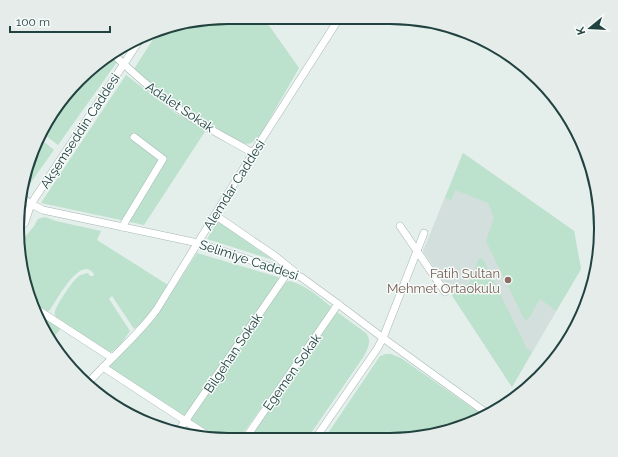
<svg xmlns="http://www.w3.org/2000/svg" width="618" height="457" font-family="Raleway,sans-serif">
<rect width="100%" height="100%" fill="#e4efec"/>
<path fill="#d2dfdc" d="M463,153L574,231L581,269L512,387L423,251Z"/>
<g fill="#bce1cd">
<path d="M229,17H263L299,68L261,134C254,141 251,147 241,142C203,121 166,98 134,69L159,30L174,24Z"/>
<path d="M110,55L117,62L58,145L41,132L70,89Z"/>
<path d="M126,75L177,114L206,130L144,225L41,203Z"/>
<path d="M38,137L54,150L29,185L25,187L22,186Z"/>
<path d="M463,153L574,231L581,269L556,311L540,299L529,318L526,320L523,317L486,241L494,218L488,203L455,190L451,200L445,198Z"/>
<path d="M45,217L56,221L101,231L97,240L168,285C159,300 149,319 134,329L112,296L109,299L130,331L121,344L110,353L56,317C55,314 54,314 55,311C58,303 72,281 79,276C82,274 85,274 88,273L90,276H93L94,274C80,253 55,304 49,311H45L31,302L18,246L34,226L38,219Z"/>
<path d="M218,221L273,260L207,239Z"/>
<path d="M197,253L278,277L280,280L185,416L177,413L108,366L139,336L155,318Z"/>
<path d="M479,258H482L485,263L527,349L532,352L512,387L451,294L467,290Z"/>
<path d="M290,281C306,285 320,298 333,308L239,439H219L190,421L281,287L286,282Z"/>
<path d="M33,309L61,328L51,341Z"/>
<path d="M337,312L366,333C372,341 368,348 364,356L307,439H249Z"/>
<path d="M386,354H391L401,358L484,416L471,424L417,438L324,439L376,362L380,356Z"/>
<path d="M186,427H189L204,438L181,434Z"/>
</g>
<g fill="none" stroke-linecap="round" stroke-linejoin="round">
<g stroke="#a6b8b5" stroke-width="8">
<g id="minor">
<path d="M113,54C133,73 153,91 176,107C200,125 227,138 253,153"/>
<path d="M20,196L31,204L43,210L198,243L301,277L338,304L383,338L488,414"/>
<path d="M215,215L275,256L296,273"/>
<path d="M400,226L445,292"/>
<path d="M122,227L163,159L134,137"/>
<path d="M18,231L25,222L31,204L141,38"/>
<path d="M32,306L112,358"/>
<path d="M103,367L213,439"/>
<path d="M89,382C111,357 138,336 157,309L253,153L340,17"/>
<path d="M177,433L288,272"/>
<path d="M245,439L338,304"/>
<path d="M315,439L377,349L383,338L424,233"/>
</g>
</g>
<use href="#minor" stroke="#fff" stroke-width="7"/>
</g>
<circle fill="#8d6e63" stroke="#f6fbf9" stroke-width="1.5" cx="508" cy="280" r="4"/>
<g text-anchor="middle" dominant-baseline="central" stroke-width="3" stroke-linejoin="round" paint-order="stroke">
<g font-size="13" fill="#224240" stroke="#f6fbf9">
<text transform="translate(180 107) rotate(34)">Adalet Sokak</text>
<text transform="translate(80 131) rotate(-57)">Akşemseddin Caddesi</text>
<text transform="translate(234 185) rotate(-58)">Alemdar Caddesi</text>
<text transform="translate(249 260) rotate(18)">Selimiye Caddesi</text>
<text transform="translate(233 353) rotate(-56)">Bilgehan Sokak</text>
<text transform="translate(292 372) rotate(-55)">Egemen Sokak</text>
</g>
<g font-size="13" fill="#785e54" stroke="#f6fbf9" text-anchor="end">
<text x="500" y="273">Fatih Sultan<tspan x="500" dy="15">Mehmet Ortaokulu</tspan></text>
</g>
</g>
<path d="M0 0H618V457H0ZM228 24H390A204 204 0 0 1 594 228V229A204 204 0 0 1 390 433H228A204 204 0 0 1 24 229V228A204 204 0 0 1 228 24Z" fill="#e5ecea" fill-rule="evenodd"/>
<path fill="none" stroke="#224240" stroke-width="2" d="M228 24H390A204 204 0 0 1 594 228V229A204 204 0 0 1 390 433H228A204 204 0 0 1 24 229V228A204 204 0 0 1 228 24Z"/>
<g transform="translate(590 28) rotate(252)" stroke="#f6fbf9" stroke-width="3" paint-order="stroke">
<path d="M0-3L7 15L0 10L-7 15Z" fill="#224240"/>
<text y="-6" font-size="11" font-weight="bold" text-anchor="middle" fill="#224240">K</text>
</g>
<path d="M10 26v6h100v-6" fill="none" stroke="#224240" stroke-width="2"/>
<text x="16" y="26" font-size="12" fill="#224240" stroke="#f6fbf9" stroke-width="3" paint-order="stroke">100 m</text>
</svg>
